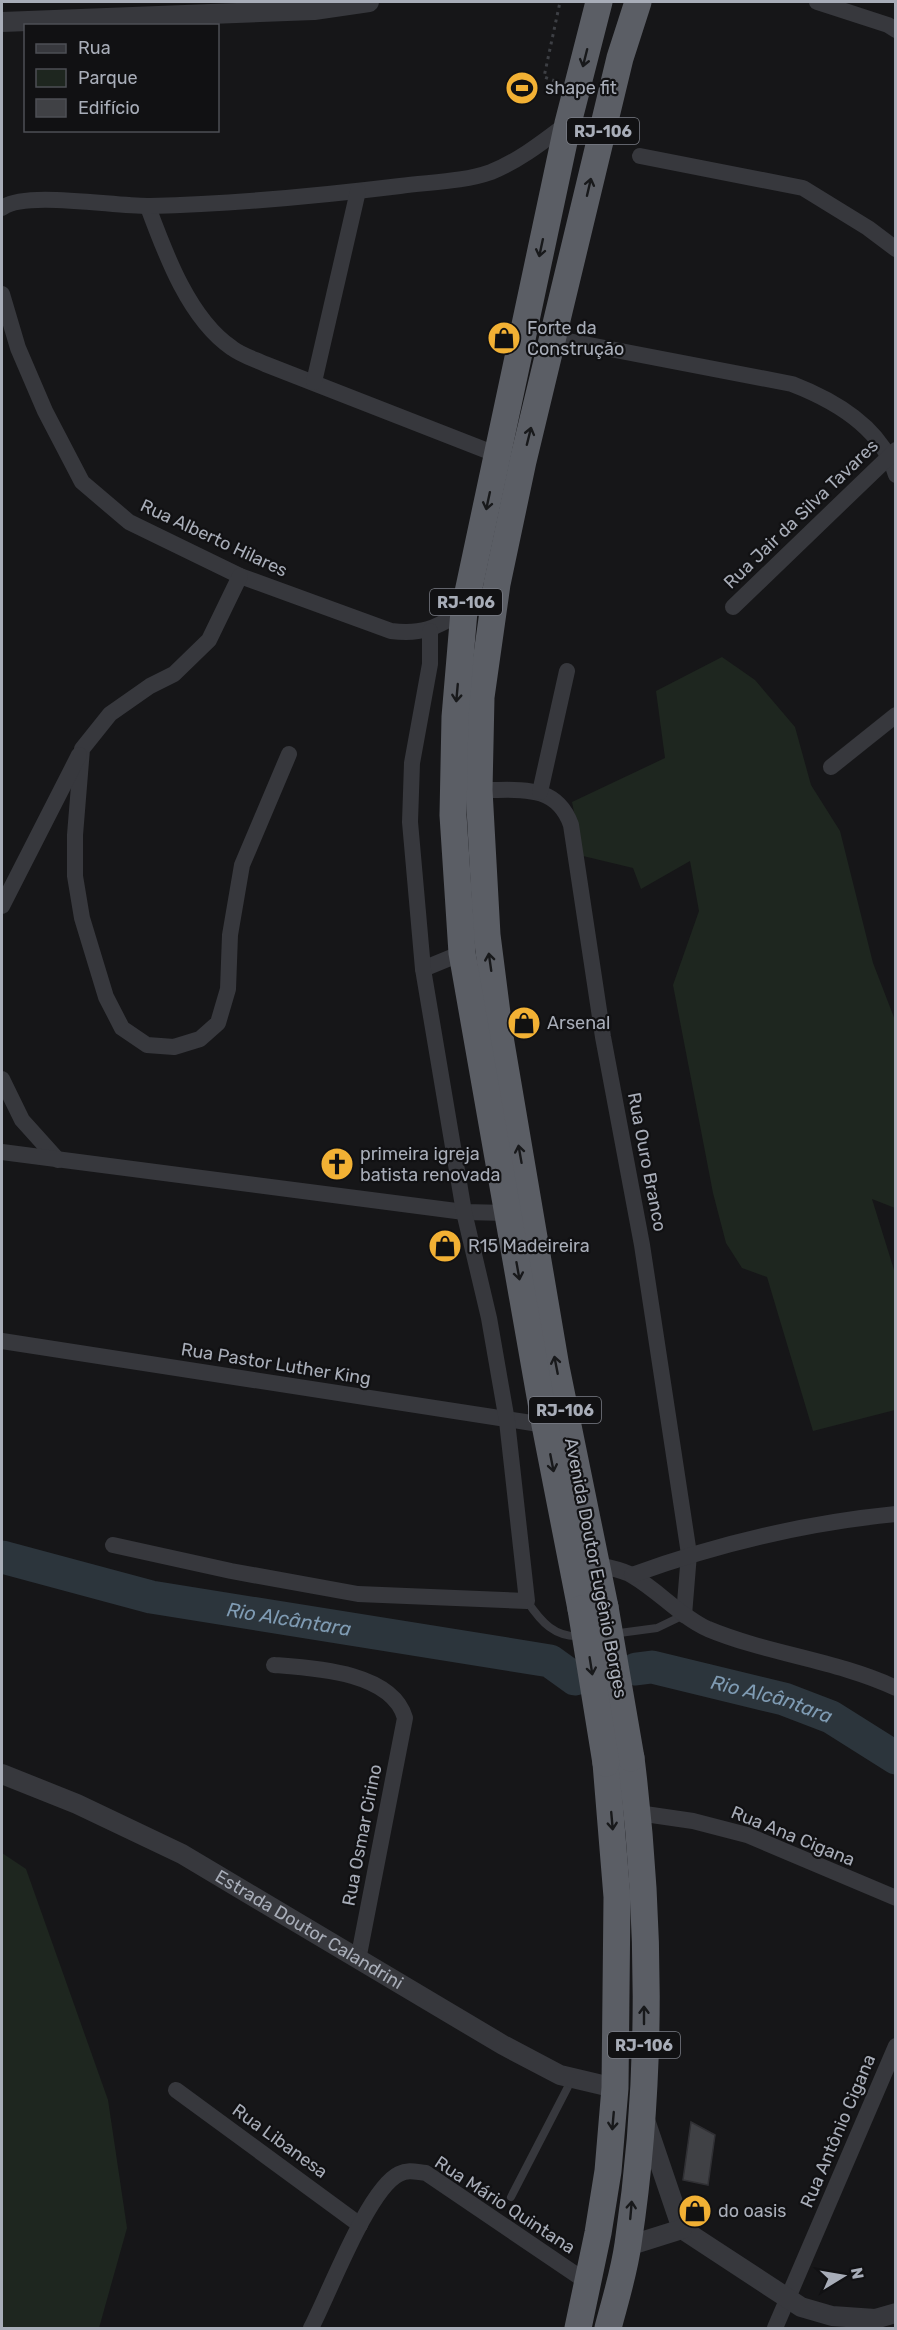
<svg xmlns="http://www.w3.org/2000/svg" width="897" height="2330" font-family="Rubik,sans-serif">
<rect width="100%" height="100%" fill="#161618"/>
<g fill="#1e261f">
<path d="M722,657L755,680L795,727L811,785L840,831L873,963L895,1020V1208L872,1199L895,1273V1410L813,1431L767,1277L742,1268L726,1243L713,1193L673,985L699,911L690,861L641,889L633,868L583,856L572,802L665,758L656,691Z"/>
<path d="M2,1853L26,1869L108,2100L127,2228L99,2328H2Z"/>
</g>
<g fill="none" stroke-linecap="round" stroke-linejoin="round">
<g stroke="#2c353c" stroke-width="33">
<path id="s1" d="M2,1557L151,1597L550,1661L575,1679"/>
<path id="s2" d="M636,1669L652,1667L784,1699L831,1717L896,1758"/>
</g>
</g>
<path fill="#404145" stroke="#303034" stroke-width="1.5" d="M691,2122L715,2135L708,2185L683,2180Z"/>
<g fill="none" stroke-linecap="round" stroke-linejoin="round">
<path stroke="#3d3f44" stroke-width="3" stroke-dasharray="3 4.5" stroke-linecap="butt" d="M555,81L544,77L560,2"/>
<g stroke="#37383d" stroke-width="8">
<path d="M527,1601C541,1622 555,1638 581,1636"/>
<path d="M612,1634L657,1628L684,1615"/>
<path d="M511,2197L572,2079"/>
</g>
<g stroke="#37383d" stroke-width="16">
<path d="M817,2L888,25L896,30"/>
<path d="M640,156L803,188L868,228L896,249"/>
<path d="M148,207C165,253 189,319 232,348C241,355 254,359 265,364L498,455"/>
<path d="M2,208C25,190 116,207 150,206C233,204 318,196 400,186C429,182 463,182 491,172C519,161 544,141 568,123"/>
<path d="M2,294L18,348L45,411L82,482L129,522L240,576L391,631C425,635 436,627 464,611"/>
<path d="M553,338L792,384C836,401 882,428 896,475"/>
<path d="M314,382L358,191"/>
<path d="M240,576L209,640L174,674L150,686L110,714L82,749L75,835V876L82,918L106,997L122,1028L147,1045L174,1047L200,1039L218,1023L228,989L230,935L242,865L289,754"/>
<path d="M733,607L896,450"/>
<path d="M831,767L896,715"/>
<path d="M479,790C517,791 556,782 571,825L603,1037L642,1245L689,1554L684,1615"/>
<path d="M540,792L567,671"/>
<path d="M2,906L79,755"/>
<path d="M423,969L462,953"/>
<path d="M2,1079L22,1120L58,1160"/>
<path d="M2,1152L464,1212L508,1213"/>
<path d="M2,1341L545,1425"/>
<path d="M113,1545L231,1571L358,1594L527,1601L507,1421L489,1318L464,1212L423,969L410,822L412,763L430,664V631"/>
<path d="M599,1565C610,1568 624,1570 633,1576C660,1592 680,1616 708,1629C768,1654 836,1660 896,1688"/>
<path d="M632,1575C717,1544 805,1523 896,1514"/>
<path d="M274,1665C314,1668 392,1672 405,1718L358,1960"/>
<path d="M638,1813L693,1821L747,1835L896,1898"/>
<path d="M176,2090L360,2225"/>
<path d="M311,2328C329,2294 368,2189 399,2174C409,2169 416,2172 426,2173L587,2282"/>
<path d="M775,2328L896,2046"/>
</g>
<g stroke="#37383d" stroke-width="20">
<path d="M2,22L314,10L369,2"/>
<path id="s3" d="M2,1774L77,1804L182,1854L503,2045L560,2075L615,2088"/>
<path d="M645,2120L682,2229L801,2307L832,2316L875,2319L896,2313"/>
<path d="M628,2246L682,2229"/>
</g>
<g stroke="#5b5e65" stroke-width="27">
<path d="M605,1607L556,1367L500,1037L487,935L479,790L481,697L497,584L523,461L620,58L638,2"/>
<path d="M581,1609L545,1425L462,953L453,815L455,717L464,611L568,123L599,2"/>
<path d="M578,2328L598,2233L608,2171L615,2088L617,1897L606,1763"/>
<path d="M608,2328C615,2301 624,2273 628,2244C652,2085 651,1918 631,1758"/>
</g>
<g stroke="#5b5e65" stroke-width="27">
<path d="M605,1607L631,1758"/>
<path d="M581,1609L606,1763"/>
</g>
</g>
<defs><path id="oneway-shaft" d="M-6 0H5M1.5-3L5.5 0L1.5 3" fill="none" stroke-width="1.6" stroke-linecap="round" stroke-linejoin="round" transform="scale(1.5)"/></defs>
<g stroke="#18191b">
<use href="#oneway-shaft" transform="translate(585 58) rotate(104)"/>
<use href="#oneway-shaft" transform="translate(589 187) rotate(-77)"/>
<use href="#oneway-shaft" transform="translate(541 248) rotate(102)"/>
<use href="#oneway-shaft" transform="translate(529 436) rotate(-76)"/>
<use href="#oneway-shaft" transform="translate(488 501) rotate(102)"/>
<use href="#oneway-shaft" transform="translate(457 693) rotate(95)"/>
<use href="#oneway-shaft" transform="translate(490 962) rotate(-98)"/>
<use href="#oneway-shaft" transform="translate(520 1154) rotate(-100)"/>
<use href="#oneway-shaft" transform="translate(518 1271) rotate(80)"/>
<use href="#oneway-shaft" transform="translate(556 1365) rotate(-101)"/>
<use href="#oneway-shaft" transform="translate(552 1463) rotate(79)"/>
<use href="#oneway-shaft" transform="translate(591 1666) rotate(81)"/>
<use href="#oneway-shaft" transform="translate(612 1821) rotate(85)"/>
<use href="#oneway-shaft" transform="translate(644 2015) rotate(-90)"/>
<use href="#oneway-shaft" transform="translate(613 2121) rotate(95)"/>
<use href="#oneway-shaft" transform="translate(631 2210) rotate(-85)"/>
</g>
<defs>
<g id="stadium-disc" transform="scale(1.725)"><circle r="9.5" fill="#f2b134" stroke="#111113"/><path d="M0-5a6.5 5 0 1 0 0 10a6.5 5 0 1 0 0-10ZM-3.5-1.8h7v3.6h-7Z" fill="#111"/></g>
<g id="shop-disc" transform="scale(1.725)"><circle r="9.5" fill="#f2b134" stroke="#111113"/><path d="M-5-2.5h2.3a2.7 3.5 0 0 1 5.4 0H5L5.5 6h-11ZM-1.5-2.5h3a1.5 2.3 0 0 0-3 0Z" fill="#111"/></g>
<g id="church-disc" transform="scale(1.725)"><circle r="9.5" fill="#f2b134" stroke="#111113"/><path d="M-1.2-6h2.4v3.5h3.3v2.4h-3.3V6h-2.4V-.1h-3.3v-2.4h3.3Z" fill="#111"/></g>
</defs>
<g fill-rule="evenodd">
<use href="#stadium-disc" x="522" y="88"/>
<use href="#shop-disc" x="504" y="338"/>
<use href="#shop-disc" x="524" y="1023"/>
<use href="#church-disc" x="337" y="1164"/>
<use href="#shop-disc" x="445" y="1246"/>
<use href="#shop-disc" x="695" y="2211"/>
</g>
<g text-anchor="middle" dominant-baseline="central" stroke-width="4.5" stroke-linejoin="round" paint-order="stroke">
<g fill="#111113" stroke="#7b7e86" stroke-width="1.5">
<rect x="567" y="118" width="72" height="26" rx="4.5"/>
<rect x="430" y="589" width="72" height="26" rx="4.5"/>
<rect x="529" y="1397" width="72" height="26" rx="4.5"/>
<rect x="608" y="2032" width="72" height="26" rx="4.5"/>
</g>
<g font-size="16" font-weight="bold" fill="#a8adb8">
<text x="603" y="131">RJ-106</text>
<text x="466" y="602">RJ-106</text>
<text x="565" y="1410">RJ-106</text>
<text x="644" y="2045">RJ-106</text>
</g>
<g font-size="18" fill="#a8adb8" stroke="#111113" text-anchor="start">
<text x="545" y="88">shape fit</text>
<text x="527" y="328">Forte da<tspan x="527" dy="21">Construção</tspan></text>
<text x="547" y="1023">Arsenal</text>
<text x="360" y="1154">primeira igreja<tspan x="360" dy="21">batista renovada</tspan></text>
<text x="468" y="1246">R15 Madeireira</text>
<text x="718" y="2211">do oasis</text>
</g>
<g font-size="18" fill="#a8adb8" stroke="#111113">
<text transform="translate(801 514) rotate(-44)">Rua Jair da Silva Tavares</text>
<text transform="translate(214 538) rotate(25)">Rua Alberto Hilares</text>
<text transform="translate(647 1162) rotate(79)">Rua Ouro Branco</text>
<text transform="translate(276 1364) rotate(9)">Rua Pastor Luther King</text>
<text transform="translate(596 1568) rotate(79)">Avenida Doutor Eugênio Borges</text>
<text transform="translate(362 1835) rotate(-79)">Rua Osmar Cirino</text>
<text transform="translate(793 1836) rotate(22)">Rua Ana Cigana</text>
<text stroke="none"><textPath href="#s3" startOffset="345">Estrada Doutor Calandrini</textPath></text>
<text transform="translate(838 2131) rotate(-67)">Rua Antônio Cigana</text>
<text transform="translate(280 2141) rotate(36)">Rua Libanesa</text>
<text transform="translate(505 2205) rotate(33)">Rua Mário Quintana</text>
</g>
<g font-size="20" font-style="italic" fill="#7f9bb3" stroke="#111113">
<text stroke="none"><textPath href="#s1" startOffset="294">Rio Alcântara</textPath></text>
<text stroke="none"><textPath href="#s2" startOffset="140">Rio Alcântara</textPath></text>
</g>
</g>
<rect width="897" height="2330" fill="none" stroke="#a8adb8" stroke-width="6"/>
<rect x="24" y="24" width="195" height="108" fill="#111113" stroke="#4d4f55" stroke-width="1.5"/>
<rect x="36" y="44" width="30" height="9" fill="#37383d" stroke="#4d4f55" stroke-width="1.5"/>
<text x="78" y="54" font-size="18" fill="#a8adb8">Rua</text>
<rect x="36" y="69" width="30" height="18" fill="#1e261f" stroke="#4d4f55" stroke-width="1.5"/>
<text x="78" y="84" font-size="18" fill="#a8adb8">Parque</text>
<rect x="36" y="99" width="30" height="18" fill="#404145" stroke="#4d4f55" stroke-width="1.5"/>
<text x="78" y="114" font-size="18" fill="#a8adb8">Edifício</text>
<g transform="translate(843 2276) rotate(79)" stroke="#111113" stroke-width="4.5" paint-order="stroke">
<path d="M0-4.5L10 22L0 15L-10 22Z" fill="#a8adb8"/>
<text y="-9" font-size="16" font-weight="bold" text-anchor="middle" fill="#a8adb8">N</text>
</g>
</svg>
